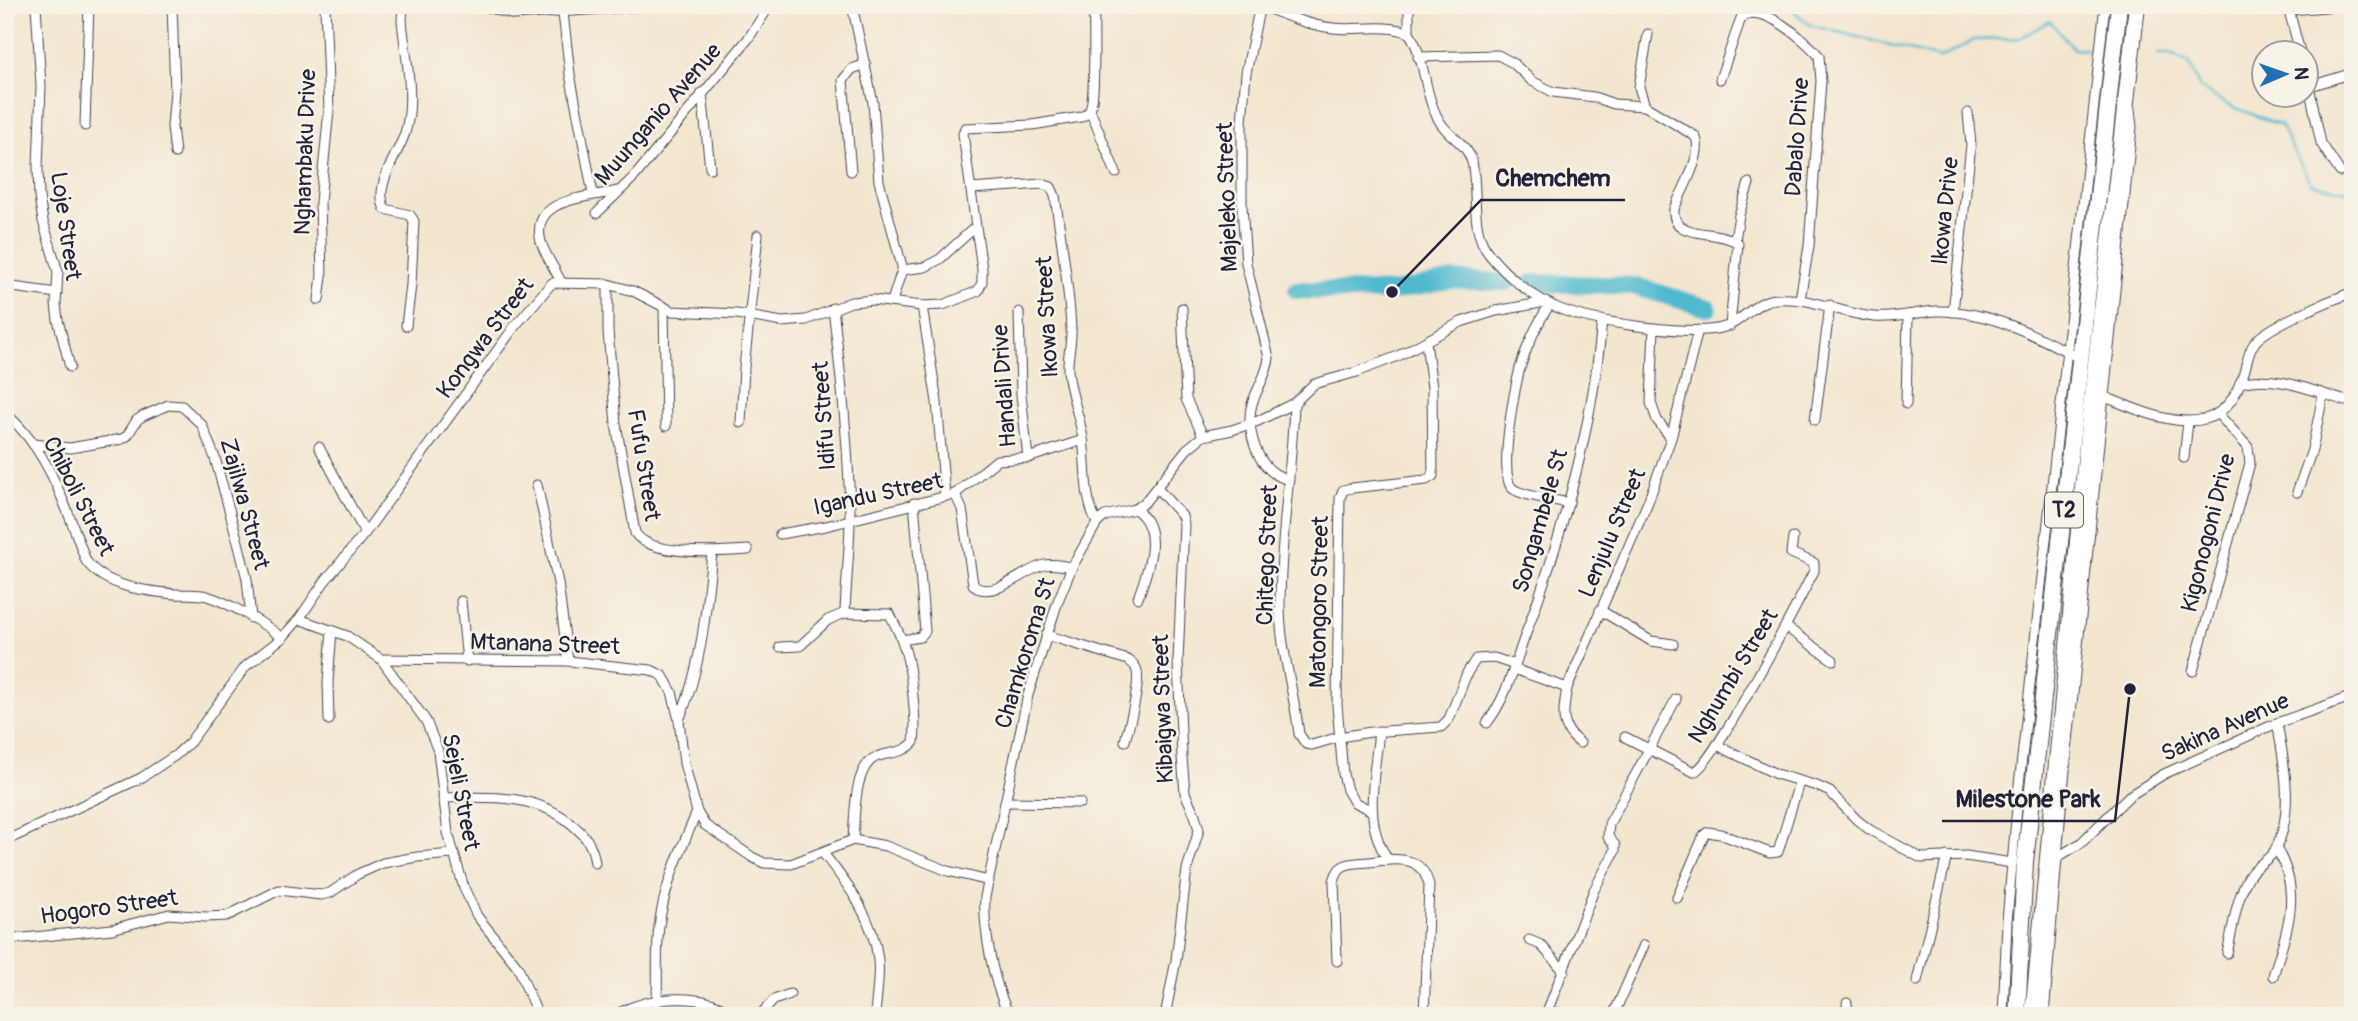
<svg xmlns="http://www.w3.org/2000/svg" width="2358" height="1021" font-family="Pangolin,sans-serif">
<rect width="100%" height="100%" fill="#f7f3e8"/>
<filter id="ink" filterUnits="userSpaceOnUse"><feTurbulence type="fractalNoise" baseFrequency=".0143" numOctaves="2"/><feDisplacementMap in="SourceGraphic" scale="14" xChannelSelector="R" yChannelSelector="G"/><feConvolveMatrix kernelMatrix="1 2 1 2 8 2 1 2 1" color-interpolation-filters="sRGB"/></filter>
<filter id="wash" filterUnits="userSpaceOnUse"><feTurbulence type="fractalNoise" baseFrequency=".00686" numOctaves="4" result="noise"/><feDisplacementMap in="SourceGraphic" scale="28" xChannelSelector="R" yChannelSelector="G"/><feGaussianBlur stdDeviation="1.57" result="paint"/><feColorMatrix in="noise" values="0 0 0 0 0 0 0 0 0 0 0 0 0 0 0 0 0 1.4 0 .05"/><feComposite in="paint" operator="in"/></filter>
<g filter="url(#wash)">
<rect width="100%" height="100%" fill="#f3e6cf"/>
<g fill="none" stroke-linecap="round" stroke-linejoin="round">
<g stroke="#50b9ce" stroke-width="2.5">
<path d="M1787,5L1810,25L1941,58L1974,40L2020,38L2050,21L2074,49L2097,50"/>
<path d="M2158,54H2170L2189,63L2200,88L2228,105L2280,125L2311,184L2353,192"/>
</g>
<g stroke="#50b9ce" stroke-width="18">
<path d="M1532,283L1634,286L1708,308"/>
<path d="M1297,290L1392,292L1452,280L1507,282"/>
</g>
</g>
</g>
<g filter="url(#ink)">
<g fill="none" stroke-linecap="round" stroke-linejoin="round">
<g stroke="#413f51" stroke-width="11">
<g id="street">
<path d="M36,5L41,86L38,168L39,197L43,221L58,272L56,304L58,320L70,367"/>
<path d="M172,5L175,91L172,127L175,153"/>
<path d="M403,5L402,20C405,55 416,98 405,133C398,155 373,186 385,209L410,215L414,221L411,285L406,326"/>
<path d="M480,5L514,15L661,5"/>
<path d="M852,5L873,103L879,181L903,270"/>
<path d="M2288,7L2300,52"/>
<path d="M2289,10L2353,5"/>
<path d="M563,13L570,74L593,194"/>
<path d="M1409,33V5"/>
<path d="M1418,57L1498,55L1513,63L1532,81L1553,92L1594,97L1614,104L1645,106L1695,136C1705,152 1681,193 1674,209C1671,241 1717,228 1738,243L1730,326"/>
<path d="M2306,72L2321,143L2340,172"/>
<path d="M1720,79L1741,18C1759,0 1806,40 1819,56L1821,81L1809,246L1800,299"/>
<path d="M2310,86L2353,73"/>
<path d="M702,93L710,168"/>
<path d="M1645,106L1639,87L1648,34"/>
<path d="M1090,110L1116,173"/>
<path d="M85,126L89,5"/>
<path d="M851,171L843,80L852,69L866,64"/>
<path d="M971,189L1042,184L1051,187L1055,196C1061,240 1069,284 1071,329C1072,343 1067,357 1068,371C1070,394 1080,416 1083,439C1087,469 1083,496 1097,523"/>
<path d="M597,213L635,176L748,39L770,5"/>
<path d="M1735,240L1739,215L1749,183"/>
<path d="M561,282C555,269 545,255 541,242C529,197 589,198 617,191"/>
<path d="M608,284V332L616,424L635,533C650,557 722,552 748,550"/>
<path d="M5,286L57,293"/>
<path d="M319,300L322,276L320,202L329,110L325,5"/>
<path d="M892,301L902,270L925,267L940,259L974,228"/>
<path d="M1550,304C1538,322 1529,341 1522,362C1515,381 1498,475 1512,488C1521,496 1555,500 1569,503"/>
<path d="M922,306L937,402L945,496"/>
<path d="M664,307L666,426"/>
<path d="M833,308C841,377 849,447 850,517C850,548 846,581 845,613"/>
<path d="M1182,308L1186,399L1203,436"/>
<path d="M1019,312L1021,394L1028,458"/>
<path d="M1953,312L1971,145L1968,113"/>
<path d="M1654,328L1651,403L1657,420L1671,438"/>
<path d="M2240,383C2247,370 2246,354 2255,342C2269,325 2331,300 2353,292"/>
<path d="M2105,397C2150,415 2217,447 2240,383C2279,373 2316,393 2353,403"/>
<path d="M1294,403C1292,471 1280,538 1280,606C1280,649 1294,691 1299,734L1306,744L1312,745L1339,737L1371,732L1441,727L1449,719L1467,673L1476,659L1494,658L1515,665"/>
<path d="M1906,404L1908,315"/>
<path d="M5,413C49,450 67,510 86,561C105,587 145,591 175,594C185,595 197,593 207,596C227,602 266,624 282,638"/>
<path d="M1815,420L1830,305"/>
<path d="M741,423L744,368L758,235"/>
<path d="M33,444L70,448L122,439L127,436L137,420L143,416L168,405L182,406L202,425L215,458L239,546L247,579L251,618"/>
<path d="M319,447L365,533"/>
<path d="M2184,458L2188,422"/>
<path d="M1289,480C1283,478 1275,475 1270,470C1254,456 1246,425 1252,404C1257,388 1267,375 1269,358L1246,263L1242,206V122L1246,73L1260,5C1284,15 1307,25 1333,28C1357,31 1386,23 1409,33C1426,57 1423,95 1440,122C1450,138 1467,143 1472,162C1479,192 1469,229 1489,254C1506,276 1535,299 1560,309C1591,322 1688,336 1721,328C1742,324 1754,300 1776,299C1812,296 1840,314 1874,317C1895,319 1916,312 1937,311C1988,310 2038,336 2081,359"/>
<path d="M537,485L558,583L568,661"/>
<path d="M1157,488L1182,516L1184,524L1178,661L1182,757L1185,793L1195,815L1199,830L1187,869L1176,960L1165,1016"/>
<path d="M2297,492L2312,450L2323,395"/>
<path d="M955,494L997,460L1028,458L1083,440"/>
<path d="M1135,509C1164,529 1148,570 1138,598"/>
<path d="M780,534L826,526L955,494L962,509L973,584L977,588C999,597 1023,570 1044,565C1053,563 1063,566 1072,567"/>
<path d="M461,601L467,661"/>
<path d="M1600,610L1651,641L1673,644"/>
<path d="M299,619L347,636L381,659L426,721L438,751L448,833L464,888L477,916L518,967L538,1016"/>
<path d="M1786,627L1833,660"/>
<path d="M1046,635L1128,660C1131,662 1134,664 1136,668C1142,681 1129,726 1125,741"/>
<path d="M902,640L920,637L925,631L914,503"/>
<path d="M780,647L800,646L828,620L845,613L890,614C894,624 900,633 903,644C911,664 917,721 914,742C905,753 892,752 879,756C853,763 855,817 853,840"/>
<path d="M381,659L568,661L651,670L663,676L672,692L679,720L684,763L697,812L705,825L752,857L764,863L791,864L853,840L886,846L948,871L989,881"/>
<path d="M1514,669L1567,688"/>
<path d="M2193,671L2250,463L2248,447L2219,415"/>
<path d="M329,720L328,682L332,630"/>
<path d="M679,720C702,667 706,610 712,553"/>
<path d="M1487,723C1507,697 1514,666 1525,636C1563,534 1593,428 1602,320"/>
<path d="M1379,731C1375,773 1362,823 1388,859"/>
<path d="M1625,737L1694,772C1713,766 1800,599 1814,571V563L1791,553L1793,538"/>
<path d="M1580,743C1559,728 1563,711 1567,688L1648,502L1671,438L1698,330"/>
<path d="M1717,745L1776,774L1817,786L1830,792L1857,820L1870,830L1921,858L1966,856L2012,863"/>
<path d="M443,798C489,796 539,794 574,826C587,837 593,847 595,863"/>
<path d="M1005,802L1080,803"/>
<path d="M1372,811L1354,802L1347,790L1343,774L1337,705L1340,498L1343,490L1352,488L1426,480L1433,476L1432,388L1426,342"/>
<path d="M5,841L141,778L176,755L190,742L246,666L282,638L299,619L325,581L365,533L515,326L552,283L608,284L633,291L672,311L737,314L782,322L806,320L851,302L873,300L922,306L943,305L978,291L982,282V269L963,134L965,128L1032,125L1081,117C1085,115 1088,114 1090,110C1096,96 1093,25 1094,5"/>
<path d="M823,853C848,885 874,918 878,960C880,978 876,997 875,1016"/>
<path d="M2056,858L2081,843L2129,796L2164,774L2277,723L2353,696"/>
<path d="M1677,898L1704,835L1708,832L1720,834L1770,853L1778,852L1799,783"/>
<path d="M5,940L112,929L169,914L206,917L227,916L279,890L321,895L330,893L358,874L383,863L417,857L453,854"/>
<path d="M1529,940L1541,945L1564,971"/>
<path d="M2227,953C2233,929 2236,898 2249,876C2255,865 2270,860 2275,850C2295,813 2284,761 2277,723"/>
<path d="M1337,961L1334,881C1336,876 1336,871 1342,867C1349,862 1361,863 1369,862C1395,859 1421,853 1429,885L1424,1016"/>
<path d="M2273,976C2287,930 2303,892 2276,848"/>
<path d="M1917,981L1947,856"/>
<path d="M657,1002C658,977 656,951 659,926C664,886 681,849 697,812"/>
<path d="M1847,1003L1848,1016"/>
<path d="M1547,1012L1594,890L1615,851V845L1608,837L1609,824L1676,699"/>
<path d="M614,1016C647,996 704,990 735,1016"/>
<path d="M759,1016L774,1000L790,994"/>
<path d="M1010,1016C994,988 983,930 985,897L1028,695L1058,601L1072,567L1097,523L1105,516L1135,509L1144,503L1187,449L1203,436L1232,430L1258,421L1294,403L1314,384L1357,372L1398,356L1461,322L1496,311L1546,302"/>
<path d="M1534,1016L1547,1012L1588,1016"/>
<path d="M1613,1016L1644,945"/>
<path d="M2003,1016L2007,921L2019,785L2105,5"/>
<path d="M2044,1016L2061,809L2132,127L2130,109"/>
</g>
</g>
<g stroke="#413f51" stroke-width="18">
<g id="highway">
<path d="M2017,1016L2025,862L2119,5"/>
<path d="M2033,1016L2089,425L2137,5"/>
</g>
</g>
<use href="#street" stroke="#fff" stroke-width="9"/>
<use href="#highway" stroke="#fff" stroke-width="16"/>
</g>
</g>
<g text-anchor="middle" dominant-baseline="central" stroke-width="5" stroke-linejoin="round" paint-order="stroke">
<rect fill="#f7f3e8" stroke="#62616f" stroke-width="2" x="2045" y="492.5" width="38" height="35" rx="5"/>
<g font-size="21" font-weight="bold" fill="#22223b">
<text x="2064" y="510">T2</text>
</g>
<g font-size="23" fill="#22223b" stroke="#f7f3e8">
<text transform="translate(658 114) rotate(-49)">Muunganio Avenue</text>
<text transform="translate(1797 137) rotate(-86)">Dabalo Drive</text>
<text transform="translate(305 152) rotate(-88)">Nghambaku Drive</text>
<text transform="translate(1227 197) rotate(-92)">Majeleko Street</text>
<text transform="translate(1945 211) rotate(-84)">Ikowa Drive</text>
<text transform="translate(66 226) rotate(82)">Loje Street</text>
<text transform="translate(1047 317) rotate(-93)">Ikowa Street</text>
<text transform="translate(485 338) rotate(-53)">Kongwa Street</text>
<text transform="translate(1004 386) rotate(-94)">Handali Drive</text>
<text transform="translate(824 416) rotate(-94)">Idifu Street</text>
<text transform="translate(644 465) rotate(81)">Fufu Street</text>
<text transform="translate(878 494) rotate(-12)">Igandu Street</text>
<text transform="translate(79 496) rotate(63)">Chiboli Street</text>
<text transform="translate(245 504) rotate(75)">Zajilwa Street</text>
<text transform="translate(1540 521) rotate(-74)">Songambele St</text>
<text transform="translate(1612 533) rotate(-67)">Lenjulu Street</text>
<text transform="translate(2208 533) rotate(-76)">Kigonogoni Drive</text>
<text transform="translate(1267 555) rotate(-88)">Chitego Street</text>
<text transform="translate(1319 602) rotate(-89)">Matongoro Street</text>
<text transform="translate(545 644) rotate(2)">Mtanana Street</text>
<text transform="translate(1025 653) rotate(-73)">Chamkoroma St</text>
<text transform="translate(1733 676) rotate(-59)">Nghumbi Street</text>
<text transform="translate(1163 709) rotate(-92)">Kibaigwa Street</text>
<text transform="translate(2225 727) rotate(-24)">Sakina Avenue</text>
<text transform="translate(461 792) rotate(79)">Sejeli Street</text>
<text transform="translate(109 907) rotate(-8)">Hogoro Street</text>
</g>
</g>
<path fill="none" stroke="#22223b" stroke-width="2.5" d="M1392 292L1481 200H1625M2130 689L2115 821H1942"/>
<g fill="#22223b" stroke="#f7f3e8" stroke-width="2.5">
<circle cx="1392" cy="292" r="7"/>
<circle cx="2130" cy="689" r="7"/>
</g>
<g font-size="24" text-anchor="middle" font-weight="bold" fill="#22223b" stroke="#f7f3e8" stroke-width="5" stroke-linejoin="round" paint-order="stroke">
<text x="1553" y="186">Chemchem</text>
<text x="2028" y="807">Milestone Park</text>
</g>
<rect width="2358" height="1021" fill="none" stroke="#f7f3e8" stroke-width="28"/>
<g transform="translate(2285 74) rotate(88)"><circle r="33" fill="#f7f3e8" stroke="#a29fa3" stroke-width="2"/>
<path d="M0-5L12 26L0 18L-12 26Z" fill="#1f6fb2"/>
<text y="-10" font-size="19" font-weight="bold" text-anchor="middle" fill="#22223b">N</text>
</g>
</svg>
